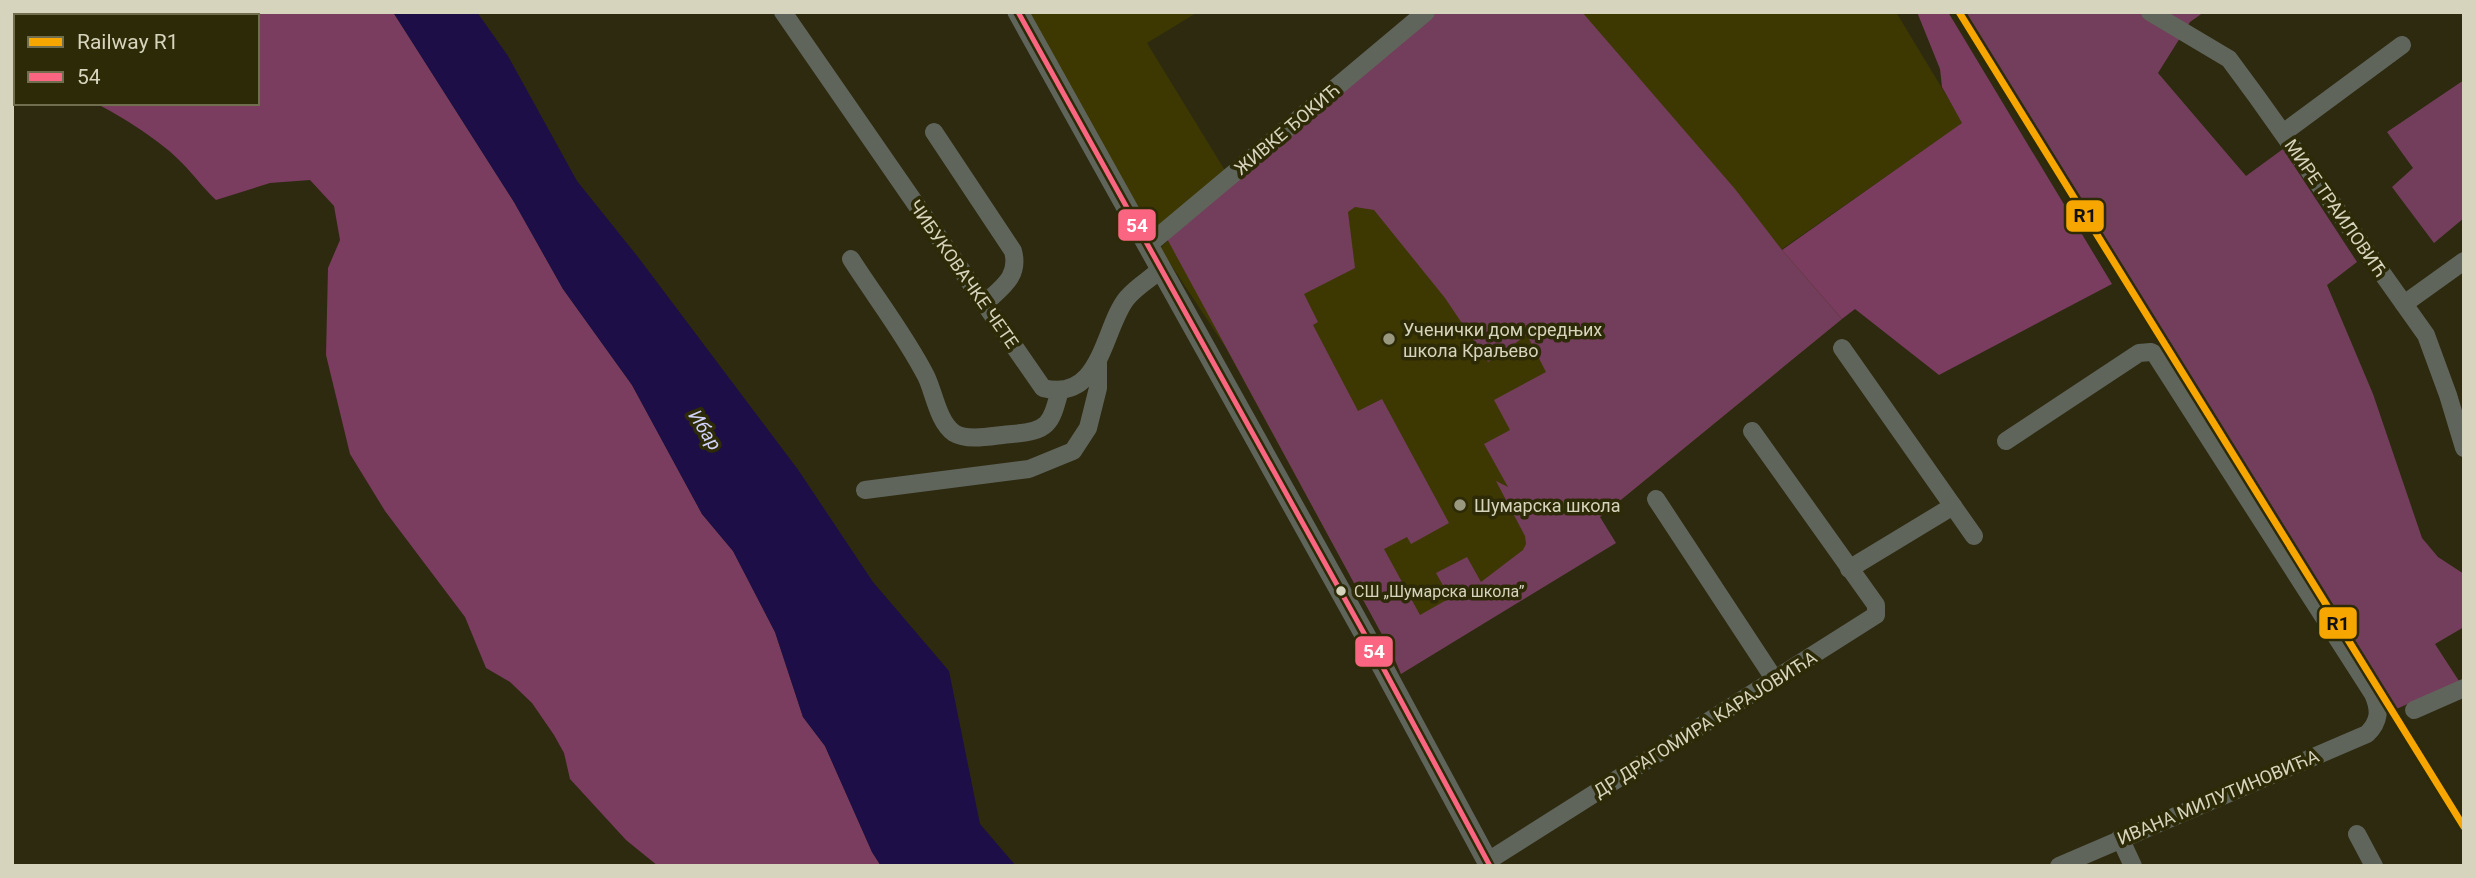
<svg xmlns="http://www.w3.org/2000/svg" width="2476" height="878" font-family="Roboto,sans-serif">
<rect width="100%" height="100%" fill="#2d2a10"/>
<g fill="#3d3802">
<path d="M1018,12H1198L1147,43L1229,177L1147,246Z"/>
<path d="M1426,12H1896L1963,123L1782,249L1842,319L1600,517L1462,635L1401,674L1392,653L1226,348L1160,248L1270,146Z"/>
</g>
<g fill="#733e5b" fill-rule="evenodd">
<path d="M1426,12H1582L1735,189L1782,250L1842,319L1600,517L1616,543L1401,674L1392,653L1165,235ZM1355,207L1374,210L1445,298L1488,362L1527,335L1546,372L1494,400L1510,430L1484,444L1508,487L1496,481L1525,536L1526,544L1523,550L1481,582L1467,557L1436,573L1450,598L1420,615L1384,549L1407,537L1411,544L1449,523L1382,399L1358,411L1313,325L1318,322L1304,294L1355,268L1348,212Z"/>
<path d="M1959,12H2204L2190,22L2158,73L2246,176L2283,149L2357,262L2327,285L2373,394L2422,538L2438,557L2464,574V627L2435,644L2459,681L2392,711Z"/>
<path d="M2464,80V218L2434,243L2392,187L2413,168L2387,132Z"/>
</g>
<g fill="#7a3c5f">
<path d="M12,12H393L514,202L563,289L632,385L702,514L733,551L775,632L803,717L825,746L872,852L881,866H658L626,840L570,779L564,753L554,735L532,703L510,682L486,668L465,617L385,511L350,454L326,355L328,268L340,240L334,206L310,180L270,183L216,200C203,188 194,175 182,163C164,143 120,115 95,103H257V16H16V62L12,60Z"/>
<path d="M1917,12H1948L2112,284L1939,375L1855,309L1842,319L1782,250L1962,123L1942,87L1940,69Z"/>
</g>
<path fill="#1d0e48" d="M393,12H477L508,56L577,181L638,257L799,471L873,582L949,671L980,824L1016,866H881L872,852L825,746L803,717L775,632L733,551L702,514L632,385L563,289L514,202Z"/>
<g fill="none" stroke-linecap="round" stroke-linejoin="round">
<g stroke="#60655b" stroke-width="18">
<path d="M783,12L1043,388C1102,403 1103,327 1127,298C1136,287 1150,279 1160,270"/>
<path d="M2150,12L2229,59L2257,97L2426,335L2448,395L2464,448"/>
<path d="M934,132L1013,251C1020,277 1001,288 984,304"/>
<path d="M2283,133L2402,45"/>
<path d="M1147,246L1426,12"/>
<path d="M851,259C876,298 905,335 926,376C934,392 938,422 954,433C969,442 995,435 1012,434C1050,431 1051,423 1060,390"/>
<path d="M2404,304L2464,261"/>
<path d="M1842,348L1974,536"/>
<path d="M2006,441L2139,353L2151,352L2155,354L2373,694C2380,710 2380,721 2367,734L2059,866"/>
<path d="M865,490L1029,469L1073,451L1088,428L1098,388V363"/>
<path d="M1656,499L1775,680"/>
<path d="M1849,569L1953,506"/>
<path d="M2414,710L2464,688"/>
<path d="M2357,834L2374,866"/>
<path d="M2120,838L2133,866"/>
<path d="M1488,861L1876,615V605L1752,431"/>
</g>
<path stroke="#60655b" stroke-width="21" d="M1018,12L1380,662L1490,866"/>
<g stroke="#2d2a07" stroke-width="10">
<path id="bus-1" d="M1018,12L1380,662L1490,866"/>
</g>
<use href="#bus-1" stroke="#fa6682" stroke-width="5"/>
<g stroke="#2d2a07" stroke-width="12">
<path id="rail-1" d="M1959,12L2464,827"/>
</g>
<use href="#rail-1" stroke="#f7a600" stroke-width="7"/>
</g>
<g fill="#9b9880" stroke="#2d2a07" stroke-width="2.5">
<circle cx="1389" cy="339" r="7"/>
<circle cx="1460" cy="505" r="7"/>
</g>
<circle fill="#d6d4bc" stroke="#2d2a07" stroke-width="2.5" cx="1341" cy="591" r="6"/>
<g text-anchor="middle" dominant-baseline="central" stroke-width="7" stroke-linejoin="round" paint-order="stroke">
<g font-size="16" fill="#d6d4bc" stroke="#2d2a07" text-anchor="start">
<text x="1354" y="591">СШ „Шумарска школа”</text>
</g>
<g font-size="18" fill="#d6d4bc" stroke="#2d2a07">
<text transform="translate(1287 129) rotate(-40)">ЖИВКЕ ЂОКИЋ</text>
<text transform="translate(2336 208) rotate(55)">МИРЕ ТРАИЛОВИЋ</text>
<text transform="translate(964 274) rotate(55)">ЧИБУКОВАЧКЕ ЧЕТЕ</text>
<text transform="translate(1705 724) rotate(-32)">ДР ДРАГОМИРА КАРАЈОВИЋА</text>
<text transform="translate(2218 797) rotate(-23)">ИВАНА МИЛУТИНОВИЋА</text>
</g>
<g font-size="18" fill="#d6d4bc" stroke="#2d2a07" text-anchor="start">
<text x="1403" y="329">Ученички дом средњих<tspan x="1403" dy="21">школа Краљево</tspan></text>
<text x="1474" y="505">Шумарска школа</text>
</g>
<g font-size="19" font-style="italic" fill="#d1d2fb" stroke="#2d2a07">
<text transform="translate(705 430) rotate(57)">Ибар</text>
</g>
</g>
<g stroke="#2d2a07" stroke-width="2.5">
<rect x="2065" y="199" width="40" height="34" rx="7" fill="#f7a600"/>
<rect x="1117" y="208" width="40" height="34" rx="7" fill="#fa6682"/>
<rect x="2318" y="606" width="40" height="34" rx="7" fill="#f7a600"/>
<rect x="1354" y="635" width="40" height="33" rx="7" fill="#fa6682"/>
</g>
<g font-size="19" text-anchor="middle" font-weight="bold" fill="#fff">
<text x="1137" y="232">54</text>
<text x="1374" y="658">54</text>
</g>
<g font-size="19" text-anchor="middle" font-weight="bold" fill="#111">
<text x="2085" y="222">R1</text>
<text x="2338" y="630">R1</text>
</g>
<rect width="2476" height="878" fill="none" stroke="#d6d4bc" stroke-width="28"/>
<rect x="14" y="14" width="245" height="91" fill="#2d2a07" stroke="#716e4f" stroke-width="2"/>
<rect x="28" y="37" width="35" height="10" fill="#f7a600" stroke="#716e4f" stroke-width="2"/>
<text x="77" y="49" font-size="21" fill="#d6d4bc">Railway R1</text>
<rect x="28" y="72" width="35" height="10" fill="#fa6682" stroke="#716e4f" stroke-width="2"/>
<text x="77" y="84" font-size="21" fill="#d6d4bc">54</text>
</svg>
